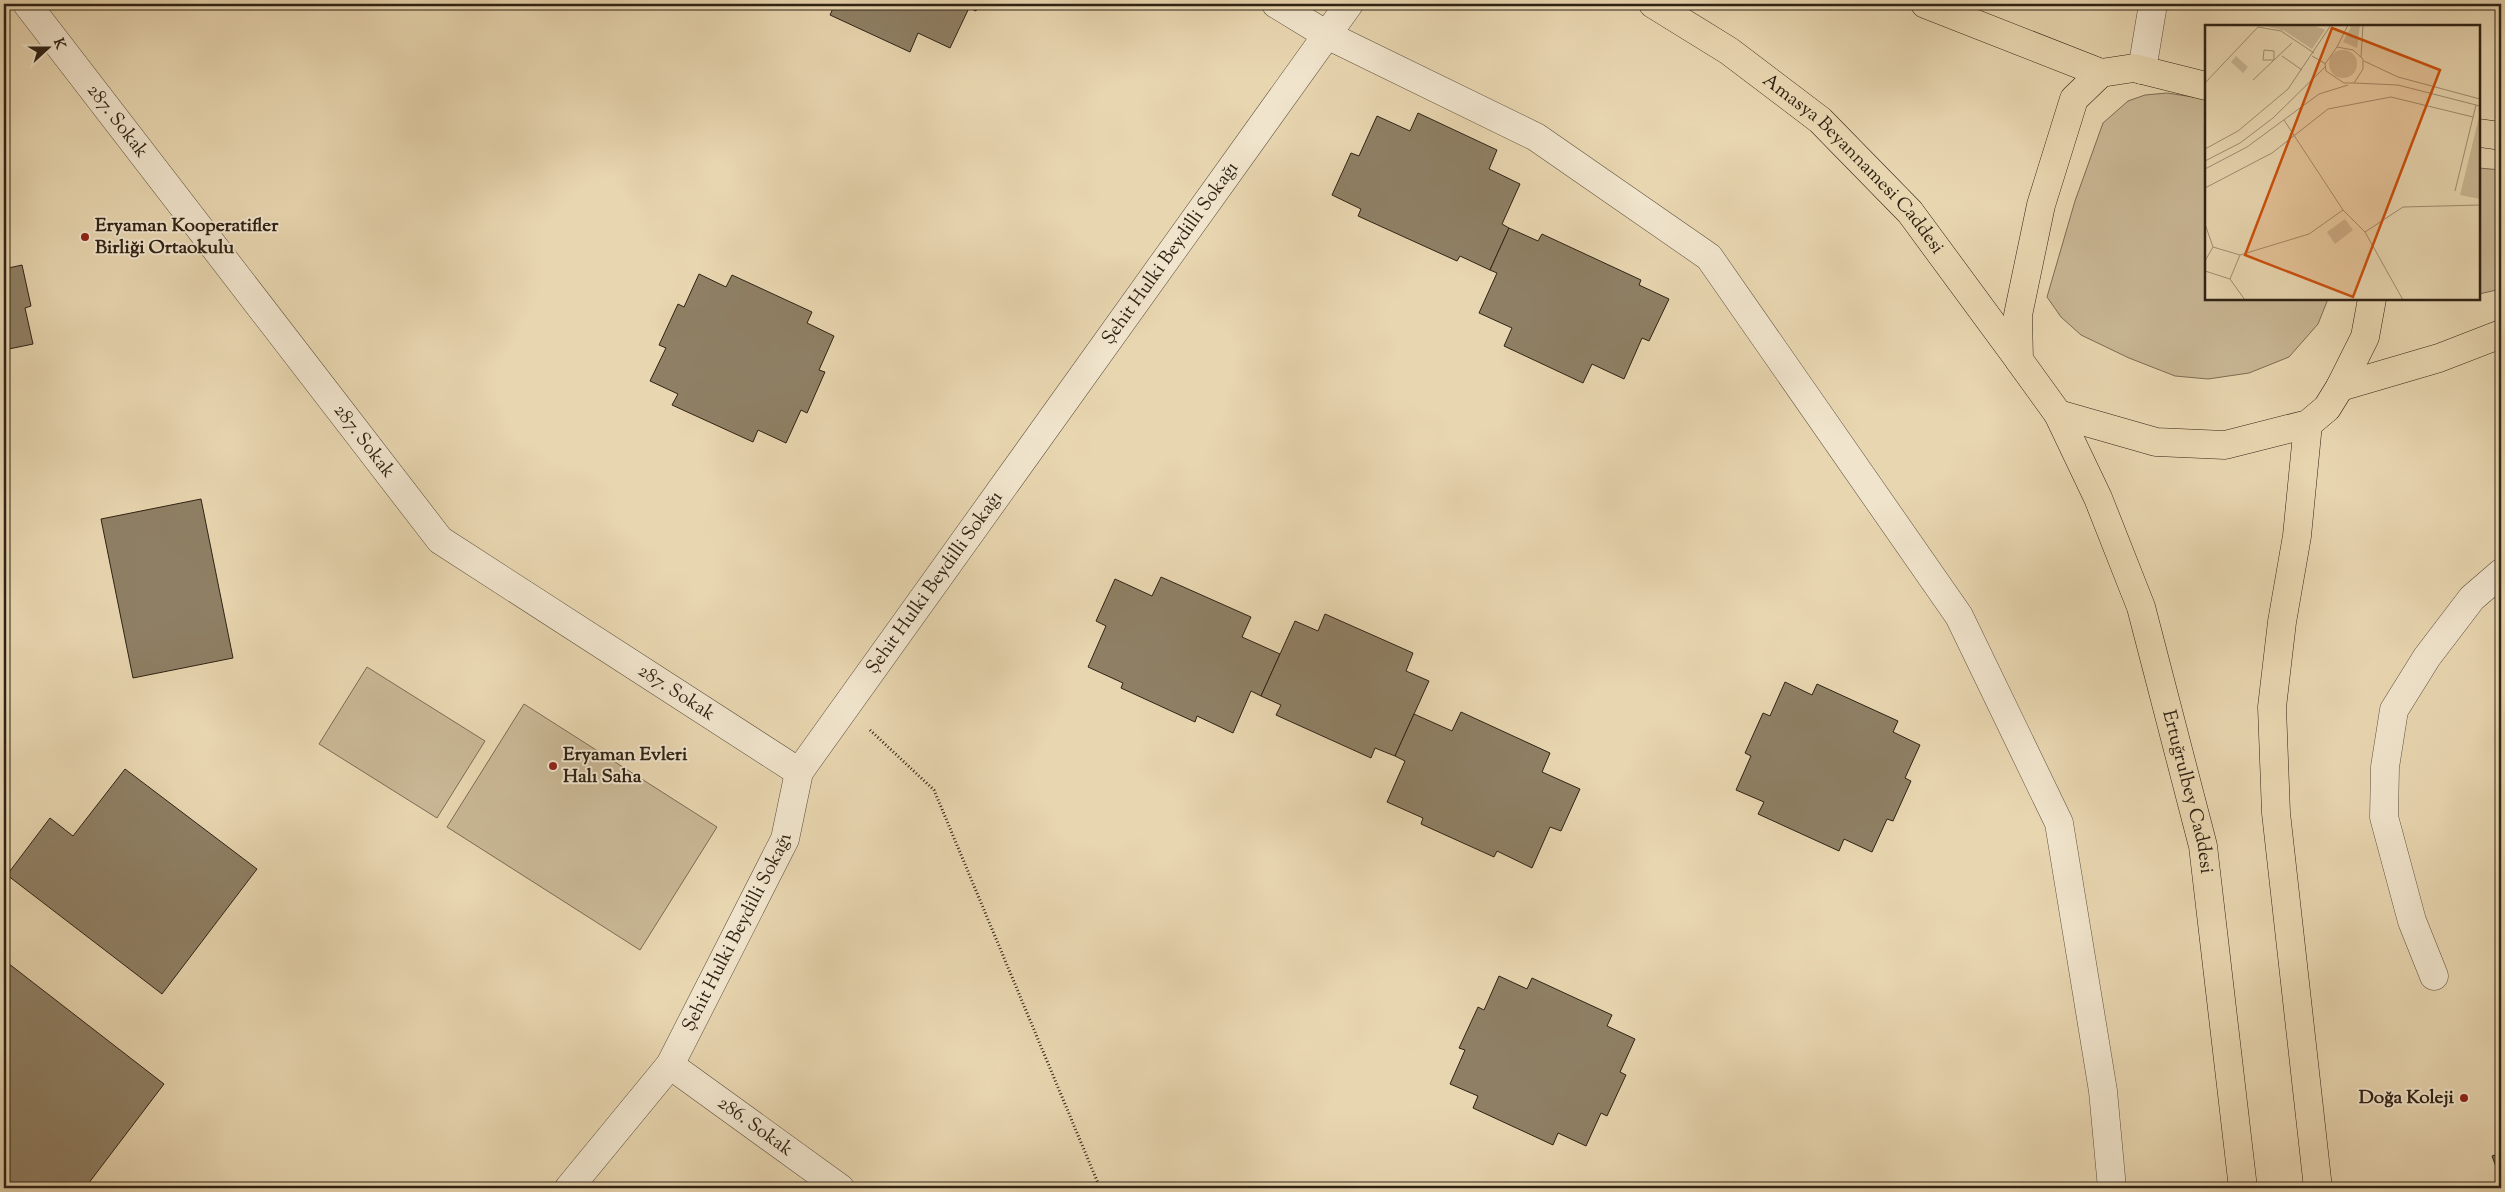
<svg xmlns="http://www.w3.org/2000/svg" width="2505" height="1192" font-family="'Sorts Mill Goudy',serif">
<rect width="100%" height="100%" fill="#e8d6b0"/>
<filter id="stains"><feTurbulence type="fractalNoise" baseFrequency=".004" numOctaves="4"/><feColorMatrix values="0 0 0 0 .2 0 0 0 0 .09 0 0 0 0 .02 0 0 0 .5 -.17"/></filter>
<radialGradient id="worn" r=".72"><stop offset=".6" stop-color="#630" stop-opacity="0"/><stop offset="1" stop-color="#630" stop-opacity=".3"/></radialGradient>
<g fill="#c9b795" stroke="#7c6c54">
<path d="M2167,93L2206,99V299H2328L2318,324L2289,357L2249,373L2208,379L2175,376L2129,358L2081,335L2061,317L2047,297L2075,201L2103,123L2128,101L2145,95Z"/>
<path d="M2479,168L2501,170V289L2479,294Z"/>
<path d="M367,667L485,741L437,818L319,744Z"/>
<path d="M524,704L717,827L640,950L447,827Z"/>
</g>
<g fill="#8f8065" stroke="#2f2214">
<path d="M835,4H979L976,11L969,8L950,48L918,33L910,52L830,15Z"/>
<path d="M1418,113L1497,150L1489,169L1520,184L1502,224L1509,228L1490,270L1460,256L1457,261L1358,216L1361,209L1332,195L1351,153L1359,156L1377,116L1410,131Z"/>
<path d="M1509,228L1538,241L1542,234L1641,280L1639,285L1669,299L1649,341L1642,338L1624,379L1592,364L1583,383L1504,346L1512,328L1479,313L1497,273L1490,270Z"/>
<path d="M22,265L31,306L25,308L33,344L4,350V269Z"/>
<path d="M699,274L726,287L732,275L812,312L807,323L834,336L819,370L825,372L807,413L801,410L786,443L758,430L753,442L672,405L678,394L650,381L666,348L659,345L678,304L684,307Z"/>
<path d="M201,499L233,658L133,678L101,519Z"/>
<path d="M1161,577L1251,617L1242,637L1280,654L1261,696L1251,691L1233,733L1197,716L1195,722L1121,688L1123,683L1088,667L1106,626L1096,621L1115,579L1152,596Z"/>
<path d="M1325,614L1413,653L1406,671L1429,681L1395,756L1375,748L1371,758L1276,715L1281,705L1261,696L1295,621L1318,631Z"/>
<path d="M1785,682L1812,695L1817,684L1898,721L1893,732L1920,745L1905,778L1911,781L1893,821L1887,819L1872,852L1844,839L1839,851L1758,814L1764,802L1736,790L1751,756L1745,753L1763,713L1770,716Z"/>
<path d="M1461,712L1550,753L1542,772L1580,789L1561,831L1550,827L1532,868L1497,851L1494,857L1421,824L1423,818L1387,802L1405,761L1395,756L1414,714L1452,731Z"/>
<path d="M125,769L257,869L162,994L7,875L50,818L73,836Z"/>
<path d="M4,960L164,1084L85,1188H4Z"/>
<path d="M1499,976L1527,989L1532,978L1612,1015L1607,1026L1635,1039L1620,1072L1626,1075L1607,1116L1601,1113L1586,1146L1558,1133L1553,1145L1473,1108L1478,1096L1450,1084L1465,1050L1459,1048L1478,1007L1484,1010Z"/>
<path d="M2501,1153V1180L2492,1156Z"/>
</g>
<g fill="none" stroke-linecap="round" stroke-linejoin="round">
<g stroke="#5d4f3b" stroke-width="29">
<g id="minor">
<path id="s1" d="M27,4L440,540L799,772"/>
<path d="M1276,4L1327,35L1536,137L1709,257L1959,616L2059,823L2103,1091L2112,1188"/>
<path d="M2142,70L2153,4"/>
<path d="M2434,976L2412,921L2384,817L2385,767L2394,710L2427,657L2472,598L2501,573"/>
<path id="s2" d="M670,1065L840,1188"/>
<path id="s3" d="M569,1188L670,1065L785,839L799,772L1349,4"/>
</g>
</g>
<g stroke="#2f2214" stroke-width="29">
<g id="major">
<path id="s4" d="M1653,4L1729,51L1820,120L1910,212L2019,360"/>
<path d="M1925,4L2101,73"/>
<path d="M2206,86L2134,68L2101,73L2074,99L2041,205L2018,315L2019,360L2058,414L2156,442L2225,445L2308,424L2327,408L2340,387L2365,337L2372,299"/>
<path d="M2479,133L2501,136"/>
<path d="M2340,387L2439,358L2501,334"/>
<path id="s5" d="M2058,414L2098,498L2141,607L2203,846L2243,1188"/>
<path d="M2308,424L2297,536L2282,622L2272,707L2276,813L2318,1188"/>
</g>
</g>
<path stroke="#2f2214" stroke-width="3" stroke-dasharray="1 2.5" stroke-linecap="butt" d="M870,730L934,790L1100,1188"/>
<use href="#minor" stroke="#f0e4cc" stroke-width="28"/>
<use href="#major" stroke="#e8d6b0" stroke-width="28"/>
</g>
<g fill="#8f2418" stroke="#f0e4cc" stroke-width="2">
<circle cx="85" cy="237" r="5"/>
<circle cx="553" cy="766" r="5"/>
<circle cx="2464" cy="1098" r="5"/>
</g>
<g text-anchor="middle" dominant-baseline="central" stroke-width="4" stroke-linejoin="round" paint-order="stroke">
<g font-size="19" fill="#2f2214" stroke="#f0e4cc">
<text stroke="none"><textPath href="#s1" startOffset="148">287. Sokak</textPath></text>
<text stroke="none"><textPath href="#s4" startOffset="258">Amasya Beyannamesi Caddesi</textPath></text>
<text stroke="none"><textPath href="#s3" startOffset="1119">Şehit Hulki Beydilli Sokağı</textPath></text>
<text stroke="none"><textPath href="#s1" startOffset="552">287. Sokak</textPath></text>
<text stroke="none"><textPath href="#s3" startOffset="714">Şehit Hulki Beydilli Sokağı</textPath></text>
<text stroke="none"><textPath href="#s1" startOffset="958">287. Sokak</textPath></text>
<text stroke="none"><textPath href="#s5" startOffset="401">Ertuğrulbey Caddesi</textPath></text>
<text stroke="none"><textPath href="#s3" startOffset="308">Şehit Hulki Beydilli Sokağı</textPath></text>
<text stroke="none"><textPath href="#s2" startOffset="105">286. Sokak</textPath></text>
</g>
<g font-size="19" font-weight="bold" fill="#2f2214" stroke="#f0e4cc" text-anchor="start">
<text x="95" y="226">Eryaman Kooperatifler<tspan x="95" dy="22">Birliği Ortaokulu</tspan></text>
<text x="563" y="755">Eryaman Evleri<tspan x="563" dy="22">Halı Saha</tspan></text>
<text x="2454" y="1098" text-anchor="end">Doğa Koleji</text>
</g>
</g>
<g transform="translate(2205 25)">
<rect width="275" height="275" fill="#e8d6b0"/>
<path d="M57,0H108L120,5L107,24L80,6ZM147,0H155L152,23L138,17ZM124 39a14 14 0 1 1 28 0a14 14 0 1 1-28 0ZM31,31L43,42L38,48L26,37ZM275,88V174L255,170ZM140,194L148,205L130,219L122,207Z" fill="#c9b795"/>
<path fill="none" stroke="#9e8e72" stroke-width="1" d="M132,22L148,25L158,34V44L149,58H139L121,46L120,39ZM132,22L143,0M77,31L97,45M107,31L121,39M156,32L158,0M69,35V26L59,25L58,35H69M159,36L193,52L275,74M48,55L87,18M0,58L53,2L76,6L109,28M149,58L193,60L275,81M79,95L138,185L160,207L198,275M0,124L33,106L83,64L126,0M0,136L35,118L68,93L120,42M0,144L42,122L114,69L143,60M0,163L67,128L123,84L186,72L268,92M250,166L271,80M0,199L8,222M160,207L198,182L275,180M35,230L104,209L138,185M0,236L8,222L35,230M0,246L25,254L35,230M25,254L40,275"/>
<path fill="#cc510d" fill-opacity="0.15" stroke="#cc510d" stroke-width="2.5" d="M127,3L235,45L148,272L40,230Z"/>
<rect width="275" height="275" fill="none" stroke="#2f2214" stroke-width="2.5"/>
</g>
<rect width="2505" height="1192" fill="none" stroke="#e8d6b0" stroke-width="20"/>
<rect x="5" y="5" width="2495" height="1182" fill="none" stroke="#2f2214" stroke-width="2.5"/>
<rect x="10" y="10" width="2485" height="1172" fill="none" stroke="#2f2214"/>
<g transform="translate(48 48) rotate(69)" stroke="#f0e4cc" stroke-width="4" paint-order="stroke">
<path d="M0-4L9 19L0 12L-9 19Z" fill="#2f2214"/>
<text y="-8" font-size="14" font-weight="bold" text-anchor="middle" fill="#2f2214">K</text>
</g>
<rect width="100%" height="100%" filter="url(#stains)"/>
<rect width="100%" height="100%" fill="url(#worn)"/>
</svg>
